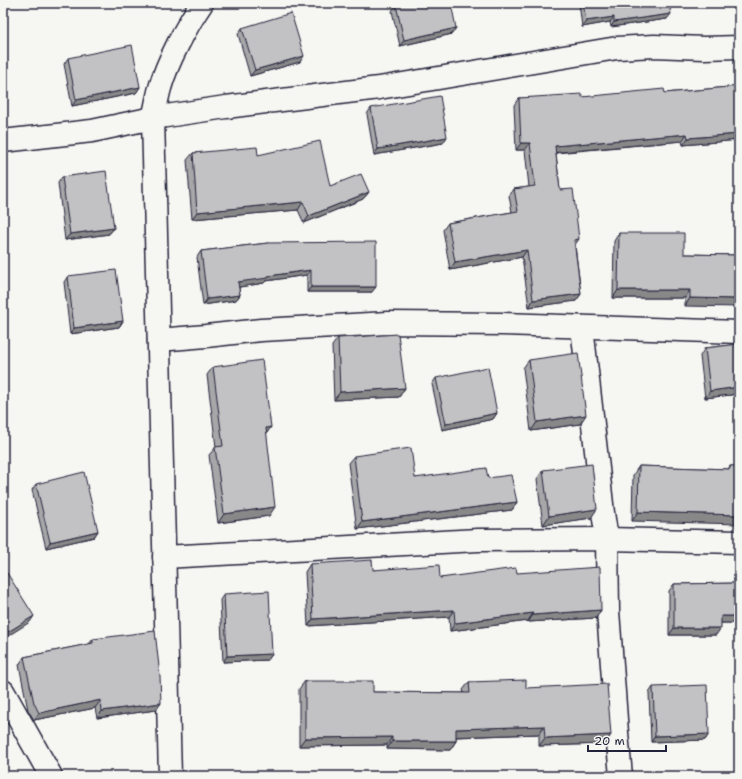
<svg xmlns="http://www.w3.org/2000/svg" width="742" height="779" font-family="'Shantell Sans',sans-serif">
<rect width="100%" height="100%" fill="#f6f6f2"/>
<filter id="ink" filterUnits="userSpaceOnUse"><feTurbulence type="fractalNoise" baseFrequency=".025" numOctaves="2"/><feDisplacementMap in="SourceGraphic" scale="8" xChannelSelector="R" yChannelSelector="G"/><feConvolveMatrix kernelMatrix="1 2 1 2 8 2 1 2 1" color-interpolation-filters="sRGB"/></filter>
<g filter="url(#ink)">
<g fill="none" stroke-linecap="round" stroke-linejoin="round">
<g stroke="#22223b" stroke-width="25">
<g id="minor">
<path d="M3,141L92,131L153,118L226,107L379,88L617,48L654,46L704,48L739,47"/>
<path d="M582,327L603,513L607,539L608,611L617,733L621,776"/>
<path d="M159,340L206,336L261,330L388,323L503,324L739,332"/>
<path d="M164,557L478,540L607,539L739,542"/>
<path d="M3,691L51,776"/>
<path d="M170,776L153,118C156,108 157,98 160,88C167,62 187,25 202,3"/>
</g>
</g>
<use href="#minor" stroke="#f6f6f2" stroke-width="22"/>
</g>
<g fill="#a7a7a9" stroke="#22223b">
<path d="M579,3H669L667,19L611,27L610,22L582,27Z"/>
<path d="M396,5L452,34L400,46L392,11Z"/>
<path d="M242,28L300,62L250,76L238,34Z"/>
<path d="M68,58L140,87L136,93L72,106L64,64Z"/>
<path d="M739,86V140L683,145L682,141L556,153L560,190L575,245L581,294L576,301L529,307L522,257L450,270L443,230L448,223L512,212L509,196L514,189L529,187L525,150H516L514,105L519,98L582,97L665,93Z"/>
<path d="M371,108L443,143L374,155L367,114Z"/>
<path d="M193,153L258,155L330,186L369,192L363,199L304,223L298,210L192,219L187,160Z"/>
<path d="M62,177L114,228L109,234L65,240L58,183Z"/>
<path d="M619,233L684,254L739,255L685,306V298H613L614,241Z"/>
<path d="M268,243L372,292H307V275L266,281L264,283L239,287L240,295L236,300L203,305L197,257L201,251Z"/>
<path d="M68,276L123,321L119,327L70,334L64,282Z"/>
<path d="M338,338L405,388L399,397L334,400L332,346Z"/>
<path d="M739,344V394L705,398L700,356L705,348Z"/>
<path d="M529,360L580,424L531,431L523,368Z"/>
<path d="M213,367L271,427L266,433L269,516L218,523L209,455L216,447L207,375Z"/>
<path d="M436,378L497,413L493,419L442,430L432,384Z"/>
<path d="M354,456L415,478H488L517,502L512,510L357,529L348,463Z"/>
<path d="M639,466L728,469L730,466H739L632,521L633,475Z"/>
<path d="M543,470L591,518L543,525L537,479Z"/>
<path d="M36,484L98,531L94,537L46,548L32,490Z"/>
<path d="M310,564L373,570L440,578L517,573L601,610L596,618L528,622V621L450,631L449,617L308,626L305,572Z"/>
<path d="M739,583V623H721L716,635H669V591L674,584Z"/>
<path d="M224,594L272,654L268,660L223,662L220,600Z"/>
<path d="M93,639L161,703L156,710L97,718L95,708L34,720L28,710L19,665L24,657L89,644Z"/>
<path d="M305,681L373,692L464,693L463,690L469,682L526,688L605,744L539,746V734L456,737V741L450,750L387,749V745L299,746V689Z"/>
<path d="M653,687L709,734L705,740L651,742L649,693Z"/>
</g>
<g fill="#888889" stroke="#22223b">
<path d="M671,14L667,19L611,27L614,22Z"/>
<path d="M614,17L610,22L582,27L586,21Z"/>
<path d="M456,28L452,34L400,46L404,40Z"/>
<path d="M304,56L300,62L250,76L255,70Z"/>
<path d="M140,87L136,93L72,106L76,100Z"/>
<path d="M687,134L682,141L550,153L555,146Z"/>
<path d="M739,134V140L683,145L688,138Z"/>
<path d="M447,137L443,143L374,155L378,149Z"/>
<path d="M521,143H530L525,150H516Z"/>
<path d="M369,192L363,199L304,223L309,216Z"/>
<path d="M303,202L298,210L192,219L197,212Z"/>
<path d="M114,228L109,234L65,240L70,234Z"/>
<path d="M579,239L574,246V240Z"/>
<path d="M527,250L522,257L450,270L455,262Z"/>
<path d="M311,270L307,275L266,281L264,283L234,288L238,282L268,276Z"/>
<path d="M311,287H376L372,292H307Z"/>
<path d="M618,290H690L685,298H613Z"/>
<path d="M581,294L576,301L529,307L533,300Z"/>
<path d="M240,295L236,300L203,305L207,299Z"/>
<path d="M690,298L739,299V307L685,306Z"/>
<path d="M123,321L119,327L70,334L74,328Z"/>
<path d="M739,387V394L705,398L710,391Z"/>
<path d="M405,388L399,397L334,400L340,392Z"/>
<path d="M497,413L493,419L442,430L446,424Z"/>
<path d="M586,415L580,424L531,431L537,422Z"/>
<path d="M271,427L265,436L266,428Z"/>
<path d="M517,502L512,510L357,529L362,522Z"/>
<path d="M275,507L269,516L218,523L224,514Z"/>
<path d="M597,509L591,518L543,525L549,516Z"/>
<path d="M638,512L739,515V524L632,521Z"/>
<path d="M98,531L94,537L46,548L50,542Z"/>
<path d="M454,610L449,617L308,626L313,619Z"/>
<path d="M601,610L596,618L528,622L533,615Z"/>
<path d="M533,613L528,621L450,631L455,623Z"/>
<path d="M34,616L30,622L3,639V635Z"/>
<path d="M721,616H739V623H716Z"/>
<path d="M674,628H721L716,635H669Z"/>
<path d="M272,654L268,660L223,662L227,656Z"/>
<path d="M101,700L95,708L34,720L39,713Z"/>
<path d="M161,703L156,710L97,718L102,711Z"/>
<path d="M544,726L539,734L450,737L456,729Z"/>
<path d="M709,734L705,740L651,742L655,736Z"/>
<path d="M611,735L605,744L539,746L545,738Z"/>
<path d="M392,737L387,745L299,746L305,738Z"/>
<path d="M392,741H456L450,750L387,749Z"/>
</g>
<g fill="#c2c2c4" stroke="#22223b">
<path d="M405,3H451L456,28L404,40L396,5Z"/>
<path d="M583,3H669L671,14L614,22V17L586,21Z"/>
<path d="M291,13L304,56L255,70L242,28Z"/>
<path d="M132,45L140,87L76,100L68,58Z"/>
<path d="M739,86V134L688,138L687,134L555,146L560,190L573,189L579,239L574,240L581,294L533,300L527,250L455,262L448,223L518,211L514,189L535,186L530,143H521L519,98L582,94V97L664,89L665,93Z"/>
<path d="M440,96L447,137L378,149L371,108Z"/>
<path d="M320,141L330,186L361,174L369,192L309,216L303,202L197,212L193,153L257,147L258,155Z"/>
<path d="M106,171L114,228L70,234L62,177Z"/>
<path d="M619,233H684V254L739,255V299L690,298V290H618Z"/>
<path d="M376,242V287H311V270L268,276V278L238,282L240,295L207,299L201,251L268,243Z"/>
<path d="M116,270L123,321L74,328L68,276Z"/>
<path d="M398,334L405,388L340,392L338,338Z"/>
<path d="M739,344V387L710,391L705,348Z"/>
<path d="M578,353L586,415L537,422L529,360Z"/>
<path d="M262,360L271,427L266,428L275,507L224,514L215,447L223,446L213,367Z"/>
<path d="M488,367L497,413L446,424L436,378Z"/>
<path d="M411,448L415,478L486,468L488,478L511,475L517,502L362,522L354,456Z"/>
<path d="M592,464L597,509L549,516L543,470Z"/>
<path d="M639,466L730,469V466H739V515L638,512Z"/>
<path d="M84,472L98,531L50,542L36,484Z"/>
<path d="M372,560L373,570L439,565L440,578L516,568L517,573L600,567L601,610L533,615V613L455,623L454,610L313,619L310,564Z"/>
<path d="M7,573L34,616L3,635V575Z"/>
<path d="M739,583V616H721V628H674V584Z"/>
<path d="M269,591L272,654L227,656L224,594Z"/>
<path d="M155,631L160,676L161,703L102,711L101,700L39,713L34,703L24,657L93,643V639Z"/>
<path d="M526,680V688L607,684L611,735L545,738L544,726L456,729V741H392V737L305,738V681H373V692L470,693L469,682Z"/>
<path d="M707,685L709,734L655,736L653,687Z"/>
</g>
</g>
<rect width="742" height="779" fill="none" stroke="#f6f6f2" stroke-width="16"/>
<rect x="8" y="8" width="726" height="763" fill="none" stroke="#22223b" stroke-width="1.5" filter="url(#ink)"/>
<path d="M588 745v6h78v-6" fill="none" stroke="#22223b" stroke-width="2"/>
<text x="594" y="745" font-size="12" fill="#22223b" stroke="#f6f6f2" stroke-width="3" paint-order="stroke">20 m</text>
</svg>
